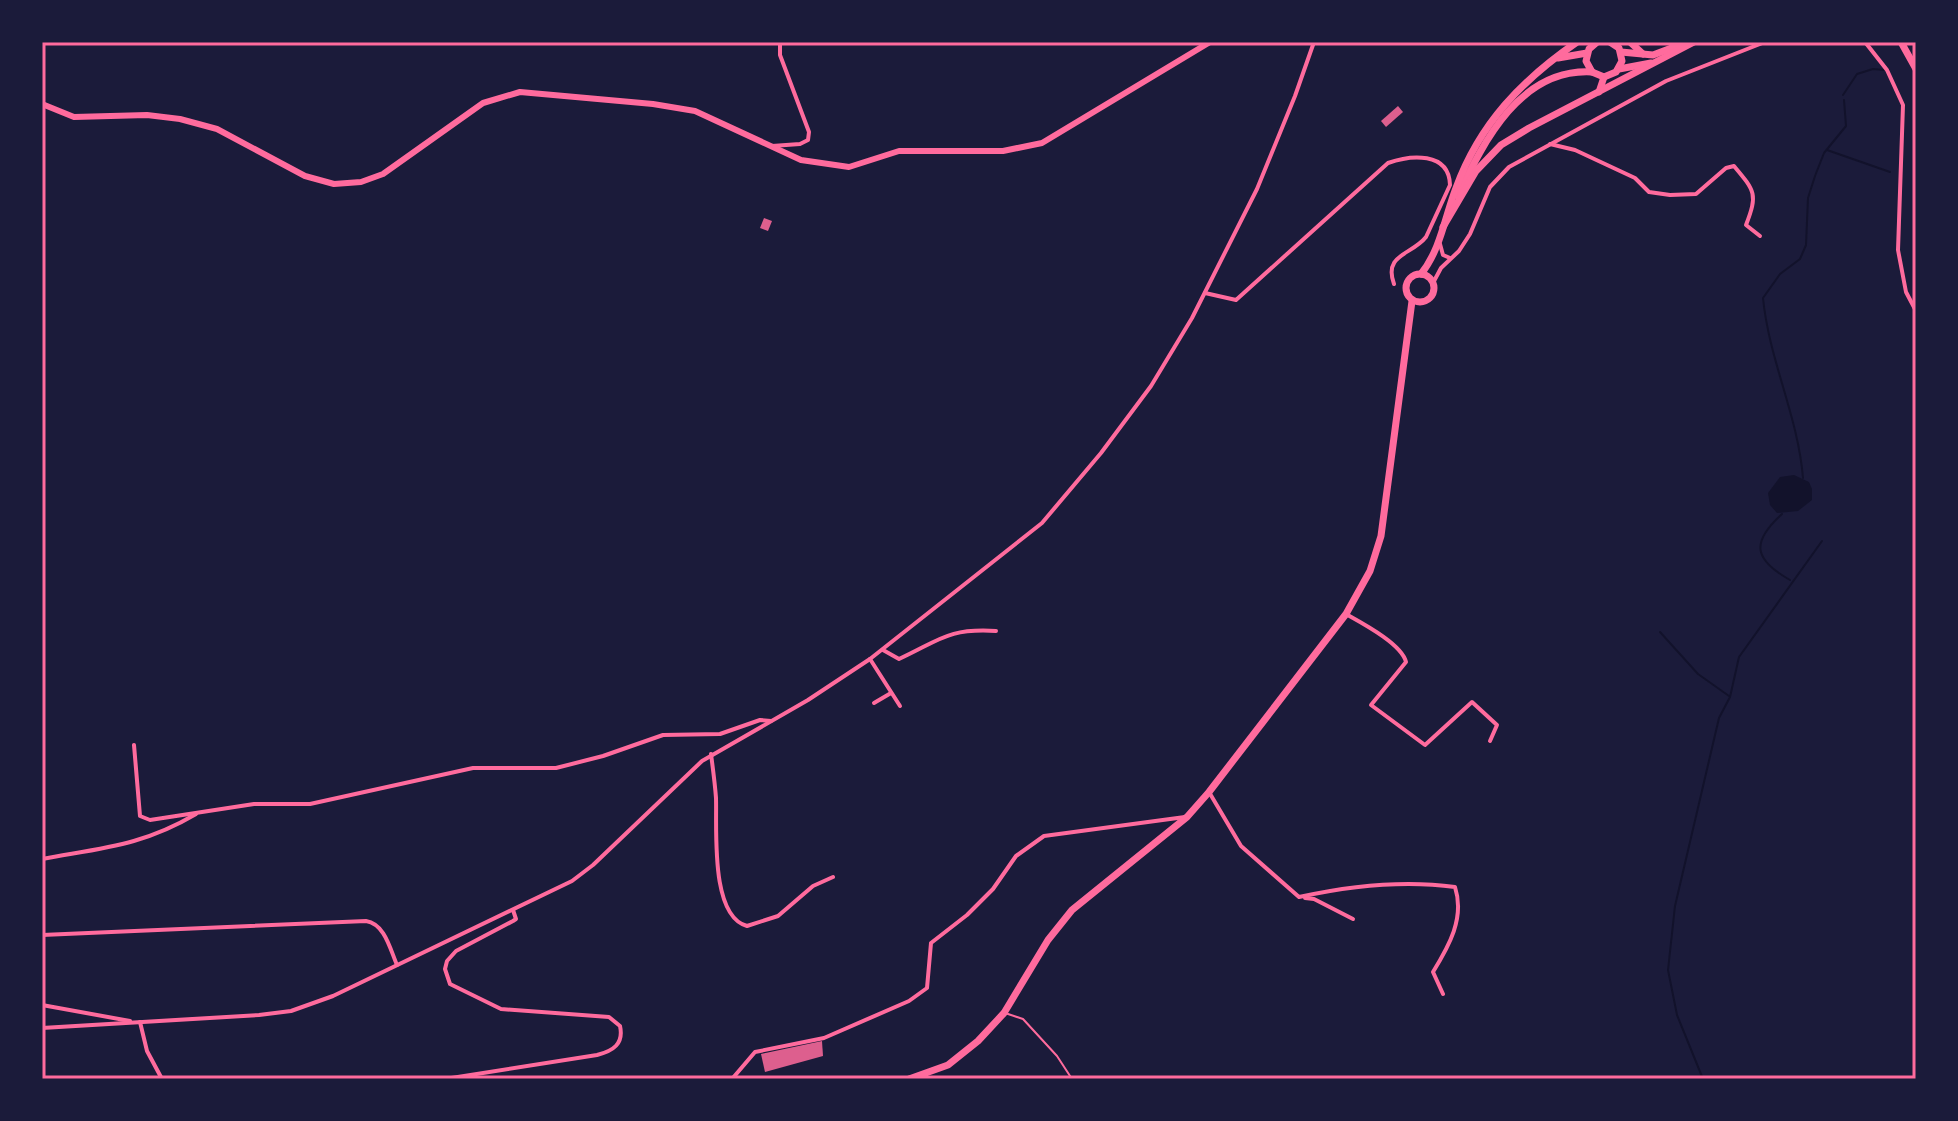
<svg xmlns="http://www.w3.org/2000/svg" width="1958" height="1121" font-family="Signika,sans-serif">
<rect width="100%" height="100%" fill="#1b1b3a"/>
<path fill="#12122b" d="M1794,475L1809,482L1812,489V500L1798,511L1777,513L1770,505L1768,493L1780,477Z"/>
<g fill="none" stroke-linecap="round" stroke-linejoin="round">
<g stroke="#12122b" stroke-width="2">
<path d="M1843,95L1857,74L1873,69L1884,70"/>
<path d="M1827,150L1890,172"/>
<path d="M1803,478C1798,416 1769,360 1763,298L1780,274L1800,259L1806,245L1808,198L1815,176L1824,153L1846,126L1844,100"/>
<path d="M1782,514C1751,542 1753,559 1790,580"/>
<path d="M1660,632L1698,674L1729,696"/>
<path d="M1703,1079L1677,1015L1668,970L1675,906L1719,718L1730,697L1739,657L1822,541"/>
</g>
</g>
<g fill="#dd5f8e">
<path d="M1398,106L1403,112L1386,127L1381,121Z"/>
<path d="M764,218L772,221L768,231L760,228Z"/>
<path d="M822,1041L823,1056L765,1072L761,1054Z"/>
</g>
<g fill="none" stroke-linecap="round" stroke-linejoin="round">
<path stroke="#ff6b9d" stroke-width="2" d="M1005,1013L1023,1019L1057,1056L1072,1079"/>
<g stroke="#ff6b9d" stroke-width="4">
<path d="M1865,42L1887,70L1903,105L1898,250L1906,292L1916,311"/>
<path d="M1550,144L1575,150L1635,178L1649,192L1670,195L1696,194L1726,168L1734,166C1755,191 1758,194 1746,225L1760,236"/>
<path d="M772,146L800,144L808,140L809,132L780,55V42"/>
<path d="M1440,244L1443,255L1450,258"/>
<path d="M1433,283L1441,268L1459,251L1470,234L1490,187L1509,167L1666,81L1765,42"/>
<path d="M1205,293L1236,300L1388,163C1410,155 1449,151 1450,185L1426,237C1412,255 1383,254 1394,284"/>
<path d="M1346,614C1362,623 1402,644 1406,662L1371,705L1425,745L1472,702L1497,725L1490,741"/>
<path d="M883,650L899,659C940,640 948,628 996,631"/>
<path d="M870,659L900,706"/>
<path d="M874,703L891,693"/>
<path d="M134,745L140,816L150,820L254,804H310L473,768H556L603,756L663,735L720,734L760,720L771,721"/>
<path d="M711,754C713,769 715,784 716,798C717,829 710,916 747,926L778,916L813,886L833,877"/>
<path d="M1209,792L1241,846L1299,897C1349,886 1404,880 1455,887C1465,918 1449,946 1433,972L1443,994"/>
<path d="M42,859C101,848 142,846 196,814"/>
<path d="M1305,898L1314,899L1353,919"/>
<path d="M42,935L366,921C385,924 390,949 397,965"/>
<path d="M42,1005L130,1021"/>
<path d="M140,1022L147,1051L162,1079"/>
<path d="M42,1028L259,1015L291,1011L333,996L572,881L593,865L702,761L808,700L870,659L1042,523L1101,453L1151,386L1192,318L1257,189L1295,96L1314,42"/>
<path d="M445,1079L597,1055C613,1051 624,1044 620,1026L609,1017L501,1009L450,984L445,969L447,961L456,951L513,921L516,919L513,910"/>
<path d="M732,1079L755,1052L824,1038L909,1001L927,988L931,943L967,915L993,889L1016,856L1044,836L1185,817"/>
</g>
<path stroke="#ff6b9d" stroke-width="6" d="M42,104L74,117L147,115L180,119L217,129L305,176L334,184L361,182L383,174L483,103L520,92L653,104L695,111L801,160L849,167L899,151H1003L1042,143L1210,42"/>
<g stroke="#ff6b9d" stroke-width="7">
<path d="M1597,42L1589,49L1586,61L1592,72L1604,77L1616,72L1622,61L1619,48L1610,42"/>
<path d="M1558,58L1587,53"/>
<path d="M1458,196C1484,140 1521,68 1592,72"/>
<circle cx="1420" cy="288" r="14"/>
<path d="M1421,274C1441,249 1445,216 1456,188C1480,123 1522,80 1577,42"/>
<path d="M909,1079L948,1065L978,1041L1004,1013L1048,940L1072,910L1187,817L1209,792L1346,614L1370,571L1381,536L1412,301"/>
</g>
<g stroke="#ff6b9d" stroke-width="7">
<path d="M1630,42L1643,54"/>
<path d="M1901,42L1916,69"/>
<path d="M1621,52L1653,55L1682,44"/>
<path d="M1619,69L1651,63"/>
<path d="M1599,92L1604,77"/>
<path d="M1443,227L1476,171L1501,145L1529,128L1694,42"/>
</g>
</g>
<rect width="1958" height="1121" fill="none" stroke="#1b1b3a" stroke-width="88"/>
<rect x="44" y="44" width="1870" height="1033" fill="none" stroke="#ff6b9d" stroke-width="3"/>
</svg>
